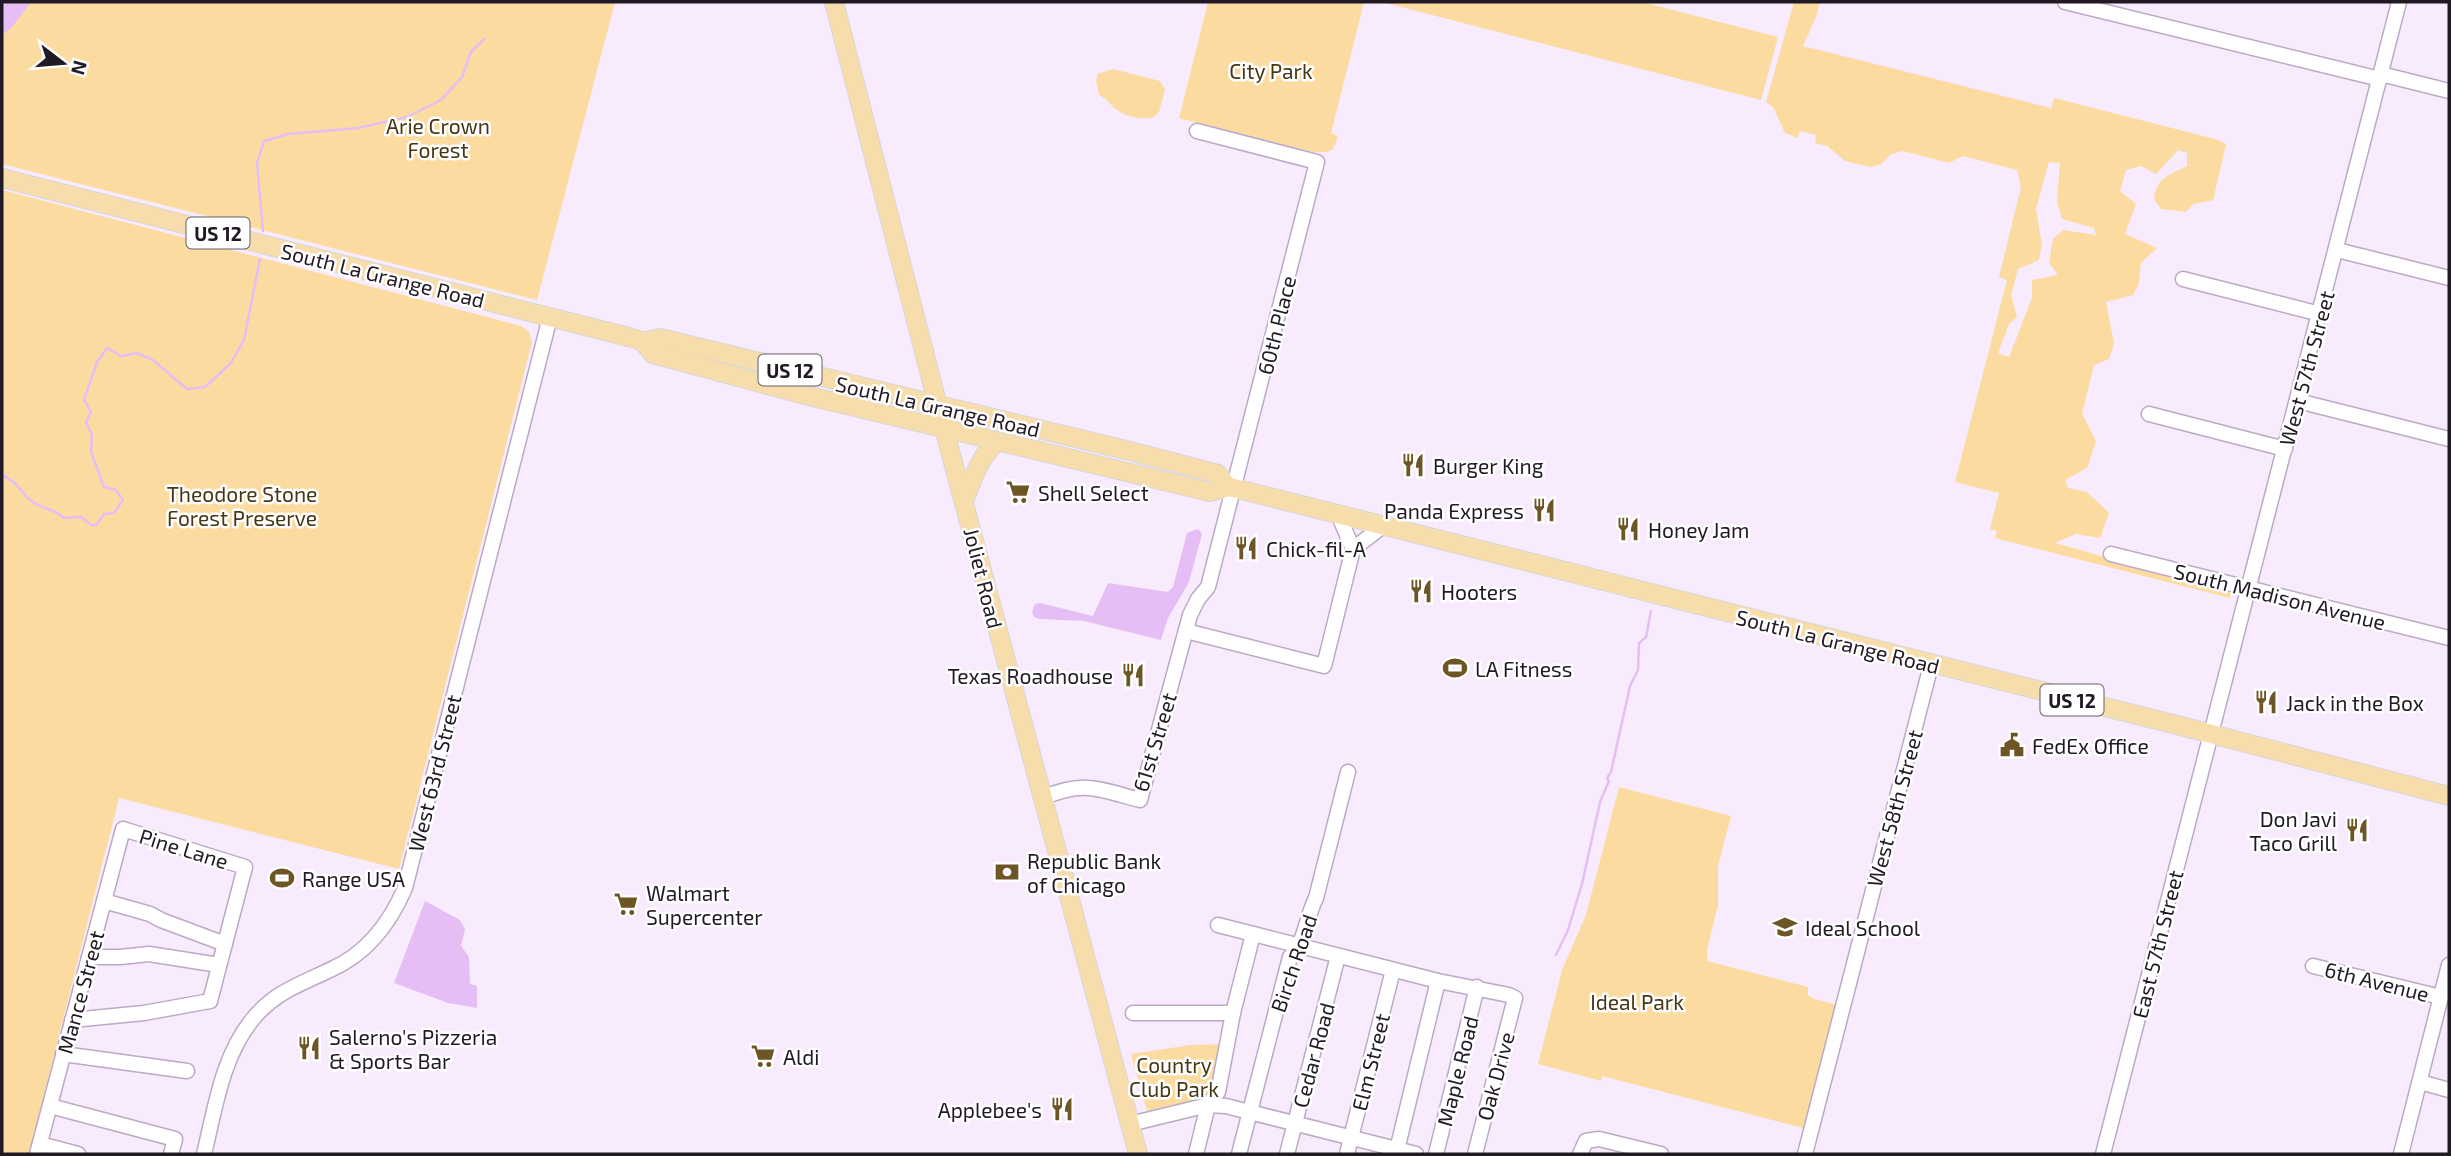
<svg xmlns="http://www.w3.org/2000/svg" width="2451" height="1156" font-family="'Exo 2',sans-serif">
<rect width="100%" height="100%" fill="#f7ebfd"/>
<g fill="#fbdba0" fill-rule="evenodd">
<path d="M2,2H615L537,300L2,164Z"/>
<path d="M1208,2H1364L1331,133L1338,136L1333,149L1327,152H1313L1179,118Z"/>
<path d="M1382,2H1642L1778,37L1761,100Z"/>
<path d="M1794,2H1820L1816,17L1803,46L2051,108L2054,98L2215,139L2226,144L2213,200L2193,204L2186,212L2161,209L2154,199C2156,178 2169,175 2187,166V153L2178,150L2156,174L2141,166L2126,170L2120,191L2136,204L2125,234L2157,248L2141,263L2139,283L2133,295L2106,302L2114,344L2109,359L2094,365L2082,413L2096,442L2087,468L2065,480L2068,488L2087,492L2109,513L2100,538L2076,534L2055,543L2231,592L2230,598L1995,538L1997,531L1990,529L1999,493L1955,482L2007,280L1999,277L2021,187L2017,170L1963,156L1949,163L1903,151L1891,154L1881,164L1871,167L1845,161L1827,146L1815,143L1816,135L1800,131L1798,138L1785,133L1773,107L1766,102ZM2049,162L2060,163L2057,202L2062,219L2094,228L2096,235L2063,230L2053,239L2049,263L2058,275L2032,280V298L2009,357L1998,353L2009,324L2017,317L2011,295L2018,269L2039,260L2042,245L2036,209Z"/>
<path d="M1113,69L1160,81L1165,90L1159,112L1154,117C1143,120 1125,117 1116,109C1109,104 1108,99 1099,95L1096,81L1098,74Z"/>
<path d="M2,190L521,326L529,332L532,342L399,869L119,798L29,1154H2Z"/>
<path d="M1619,787L1731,816L1718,866V905L1707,949V961L1808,987V995L1814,999L1838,1005L1807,1129L1602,1076L1601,1081L1538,1064L1562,970L1586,915Z"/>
<path d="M1226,1044L1218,1081L1200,1099L1147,1111L1131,1054L1191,1045Z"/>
</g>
<g fill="#e5bef6">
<path d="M2,2H31L12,27L2,35Z"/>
<path d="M1198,529L1202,534L1189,582L1168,618L1161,640L1084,621L1040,619L1034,617L1032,612L1035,604L1040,603L1093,616L1108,583L1168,592L1173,587L1187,533Z"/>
<path d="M425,901L460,920L465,929L461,946L469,957L470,984L477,986V1008L448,1003L394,983Z"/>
</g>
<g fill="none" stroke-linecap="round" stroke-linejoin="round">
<g stroke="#e5bef6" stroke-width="2.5">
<path d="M263,231L257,163L264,141L288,134L358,128L407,117L441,100L462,77L471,52L484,39"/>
<path d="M2,475C22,484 21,497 38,505C49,511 53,508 64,518L81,517L91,525H96L104,514L114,513L123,500L116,490L104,487L91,452L92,435L86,422L91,412L84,400L97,362L107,348L121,356L137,353L153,360L187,389L205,387L231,363L244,340L260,259"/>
<path d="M1556,955L1568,930L1582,884L1600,802L1609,781L1607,778L1611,772L1630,686L1638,670L1639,643L1646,637L1651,611"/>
</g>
<g stroke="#bda9c6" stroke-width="17">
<g id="minor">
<path d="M2065,2L2380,79"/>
<path d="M2381,74L2449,91"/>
<path d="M2337,250L2449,278"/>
<path d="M2183,279L2320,314"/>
<path d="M2298,401L2449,439"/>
<path d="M2149,414L2285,449"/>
<path d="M1353,549L1383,526"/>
<path d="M2111,554L2449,638"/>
<path d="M1186,631L1324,666L1353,549L1338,514"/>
<path d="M1042,798C1084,780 1098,789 1140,800L1190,615L1198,599L1208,587L1317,162L1197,131"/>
<path d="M104,901L150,914L161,920L225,944"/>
<path d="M1218,925L1438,981L1509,995L1515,998L1475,1154"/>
<path d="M89,957H120L149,954L219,965"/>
<path d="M2313,966L2441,997"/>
<path d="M1133,1013H1233"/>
<path d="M63,1054L187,1071"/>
<path d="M2420,1082L2449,1090"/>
<path d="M50,1106L175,1139L171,1154"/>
<path d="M1130,1124L1208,1105L1226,1106L1416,1154"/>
<path d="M40,1144L78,1154"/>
<path d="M37,1154L123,829L245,867L210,1001L144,1013L72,1020"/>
<path d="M204,1154C215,1109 222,1057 252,1020C274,992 301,984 332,969C367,953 390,923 405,888L550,317"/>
<path d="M1196,1154L1208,1105L1218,1092L1233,1013L1253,934"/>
<path d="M1239,1154L1290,957C1306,941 1306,917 1316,898L1348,772"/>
<path d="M1287,1154L1338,956"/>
<path d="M1347,1154L1393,970"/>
<path d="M1396,1154L1438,981"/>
<path d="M1436,1154L1477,987"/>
<path d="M1580,1154L1586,1141L1599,1139L1661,1154"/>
<path d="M1805,1154L1931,665"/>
<path d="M2103,1154L2399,2"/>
<path d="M2401,1154L2449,965"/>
</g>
</g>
<g stroke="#d7d6d8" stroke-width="20">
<g id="major">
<path d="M834,2L938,406L1138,1154"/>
<path d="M2,178L636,339L643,342L653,354L805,395L1210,492L1228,487L1234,488L2177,725L2449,796"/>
<path d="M643,342L660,338L1130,451L1218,474L1228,487"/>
<path d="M964,501C973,479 979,457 997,442"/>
</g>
</g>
<use href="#minor" stroke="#fff" stroke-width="14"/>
<use href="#major" stroke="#f8ddac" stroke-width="18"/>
</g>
<defs>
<g id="restaurant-bare" transform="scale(1.89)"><path d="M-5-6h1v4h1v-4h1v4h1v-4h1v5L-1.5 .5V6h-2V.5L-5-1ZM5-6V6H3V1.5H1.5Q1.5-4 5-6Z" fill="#6d5525" stroke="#fff" stroke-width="2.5" paint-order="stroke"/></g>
<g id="supermarket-bare" transform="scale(1.89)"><path d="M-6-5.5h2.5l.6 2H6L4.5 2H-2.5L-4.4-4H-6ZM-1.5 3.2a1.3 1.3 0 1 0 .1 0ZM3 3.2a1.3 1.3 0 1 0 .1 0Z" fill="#6d5525" stroke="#fff" stroke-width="2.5" paint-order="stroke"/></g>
<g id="stadium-bare" transform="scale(1.89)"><path d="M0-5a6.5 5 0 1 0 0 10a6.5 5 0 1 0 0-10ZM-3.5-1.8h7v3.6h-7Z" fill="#6d5525" stroke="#fff" stroke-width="2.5" paint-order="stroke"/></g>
<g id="civic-bare" transform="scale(1.89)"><path d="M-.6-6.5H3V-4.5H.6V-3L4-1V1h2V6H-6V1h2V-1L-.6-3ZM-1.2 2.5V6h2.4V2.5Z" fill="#6d5525" stroke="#fff" stroke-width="2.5" paint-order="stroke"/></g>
<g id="bank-bare" transform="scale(1.89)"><path d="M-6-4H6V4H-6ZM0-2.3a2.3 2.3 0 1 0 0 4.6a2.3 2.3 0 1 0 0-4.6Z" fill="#6d5525" stroke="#fff" stroke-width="2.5" paint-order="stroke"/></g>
<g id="school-bare" transform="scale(1.89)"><path d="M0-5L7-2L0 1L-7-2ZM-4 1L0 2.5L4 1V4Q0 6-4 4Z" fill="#6d5525" stroke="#fff" stroke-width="2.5" paint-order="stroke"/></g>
</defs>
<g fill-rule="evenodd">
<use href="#restaurant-bare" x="1413" y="465"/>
<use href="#supermarket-bare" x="1018" y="492"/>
<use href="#restaurant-bare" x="1544" y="510"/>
<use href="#restaurant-bare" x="1628" y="529"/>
<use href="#restaurant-bare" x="1246" y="548"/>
<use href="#restaurant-bare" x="1421" y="591"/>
<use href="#stadium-bare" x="1455" y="668"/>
<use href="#restaurant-bare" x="1133" y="675"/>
<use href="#restaurant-bare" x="2266" y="702"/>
<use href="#civic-bare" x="2012" y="745"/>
<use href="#restaurant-bare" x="2357" y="830"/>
<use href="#bank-bare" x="1007" y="872"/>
<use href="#stadium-bare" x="282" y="878"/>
<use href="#supermarket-bare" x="626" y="904"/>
<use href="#school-bare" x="1785" y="927"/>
<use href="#restaurant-bare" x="309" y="1048"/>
<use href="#supermarket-bare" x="763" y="1056"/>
<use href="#restaurant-bare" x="1062" y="1109"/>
</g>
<g text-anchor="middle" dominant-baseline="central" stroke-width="5" stroke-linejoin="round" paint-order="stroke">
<g fill="#fff" stroke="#645e66" stroke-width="2">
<rect x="186.5" y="217.5" width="63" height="31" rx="5"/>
<rect x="758.5" y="354.5" width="63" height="31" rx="5"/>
<rect x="2040.5" y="684.5" width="63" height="31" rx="5"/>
</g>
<g font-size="19" font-weight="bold" fill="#211924">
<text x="218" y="233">US 12</text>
<text x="790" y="370">US 12</text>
<text x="2072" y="700">US 12</text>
</g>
<g font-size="21" fill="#473613" stroke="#fff">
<text x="1271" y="70">City Park</text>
<text x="438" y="125">Arie Crown<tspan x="438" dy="24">Forest</tspan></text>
<text x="242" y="493">Theodore Stone<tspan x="242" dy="24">Forest Preserve</tspan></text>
<text x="1637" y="1001">Ideal Park</text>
<text x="1174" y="1064">Country<tspan x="1174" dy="24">Club Park</tspan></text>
</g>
<g font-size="21" fill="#211924" stroke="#fff">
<text transform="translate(383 275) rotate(14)">South La Grange Road</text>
<text transform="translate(1276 325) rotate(-76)">60th Place</text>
<text transform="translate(2306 368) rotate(-75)">West 57th Street</text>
<text transform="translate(938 406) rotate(13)">South La Grange Road</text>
<text transform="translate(984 578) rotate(76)">Joliet Road</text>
<text transform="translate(2280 596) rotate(14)">South Madison Avenue</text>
<text transform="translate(1838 641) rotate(14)">South La Grange Road</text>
<text transform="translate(1154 742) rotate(-73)">61st Street</text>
<text transform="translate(434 773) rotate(-76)">West 63rd Street</text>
<text transform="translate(1894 808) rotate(-75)">West 58th Street</text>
<text transform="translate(184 848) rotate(17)">Pine Lane</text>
<text transform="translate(2157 944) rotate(-76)">East 57th Street</text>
<text transform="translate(1293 963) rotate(-71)">Birch Road</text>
<text transform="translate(2377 981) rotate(14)">6th Avenue</text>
<text transform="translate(80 992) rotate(-75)">Mance Street</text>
<text transform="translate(1313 1055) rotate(-75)">Cedar Road</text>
<text transform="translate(1370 1062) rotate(-76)">Elm Street</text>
<text transform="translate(1457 1071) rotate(-76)">Maple Road</text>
<text transform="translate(1495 1076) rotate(-75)">Oak Drive</text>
</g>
<g font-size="21" fill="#211924" stroke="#fff" text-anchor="start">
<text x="1433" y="465">Burger King</text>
<text x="1038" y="492">Shell Select</text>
<text x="1524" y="510" text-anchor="end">Panda Express</text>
<text x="1648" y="529">Honey Jam</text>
<text x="1266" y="548">Chick-fil-A</text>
<text x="1441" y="591">Hooters</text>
<text x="1475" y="668">LA Fitness</text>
<text x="1113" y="675" text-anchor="end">Texas Roadhouse</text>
<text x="2286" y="702">Jack in the Box</text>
<text x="2032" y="745">FedEx Office</text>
<text x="2337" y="818" text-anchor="end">Don Javi<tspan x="2337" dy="24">Taco Grill</tspan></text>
<text x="1027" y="860">Republic Bank<tspan x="1027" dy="24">of Chicago</tspan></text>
<text x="302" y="878">Range USA</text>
<text x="646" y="892">Walmart<tspan x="646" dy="24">Supercenter</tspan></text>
<text x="1805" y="927">Ideal School</text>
<text x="329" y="1036">Salerno's Pizzeria<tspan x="329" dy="24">&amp; Sports Bar</tspan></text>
<text x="783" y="1056">Aldi</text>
<text x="1042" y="1109" text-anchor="end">Applebee's</text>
</g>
</g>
<rect width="2451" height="1156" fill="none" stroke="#211924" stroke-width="7"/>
<g transform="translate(63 63) rotate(106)" stroke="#ffffff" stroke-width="5" paint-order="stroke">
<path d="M0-5L12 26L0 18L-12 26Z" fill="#211924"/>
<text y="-10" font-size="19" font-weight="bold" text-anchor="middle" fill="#211924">N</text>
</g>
</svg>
